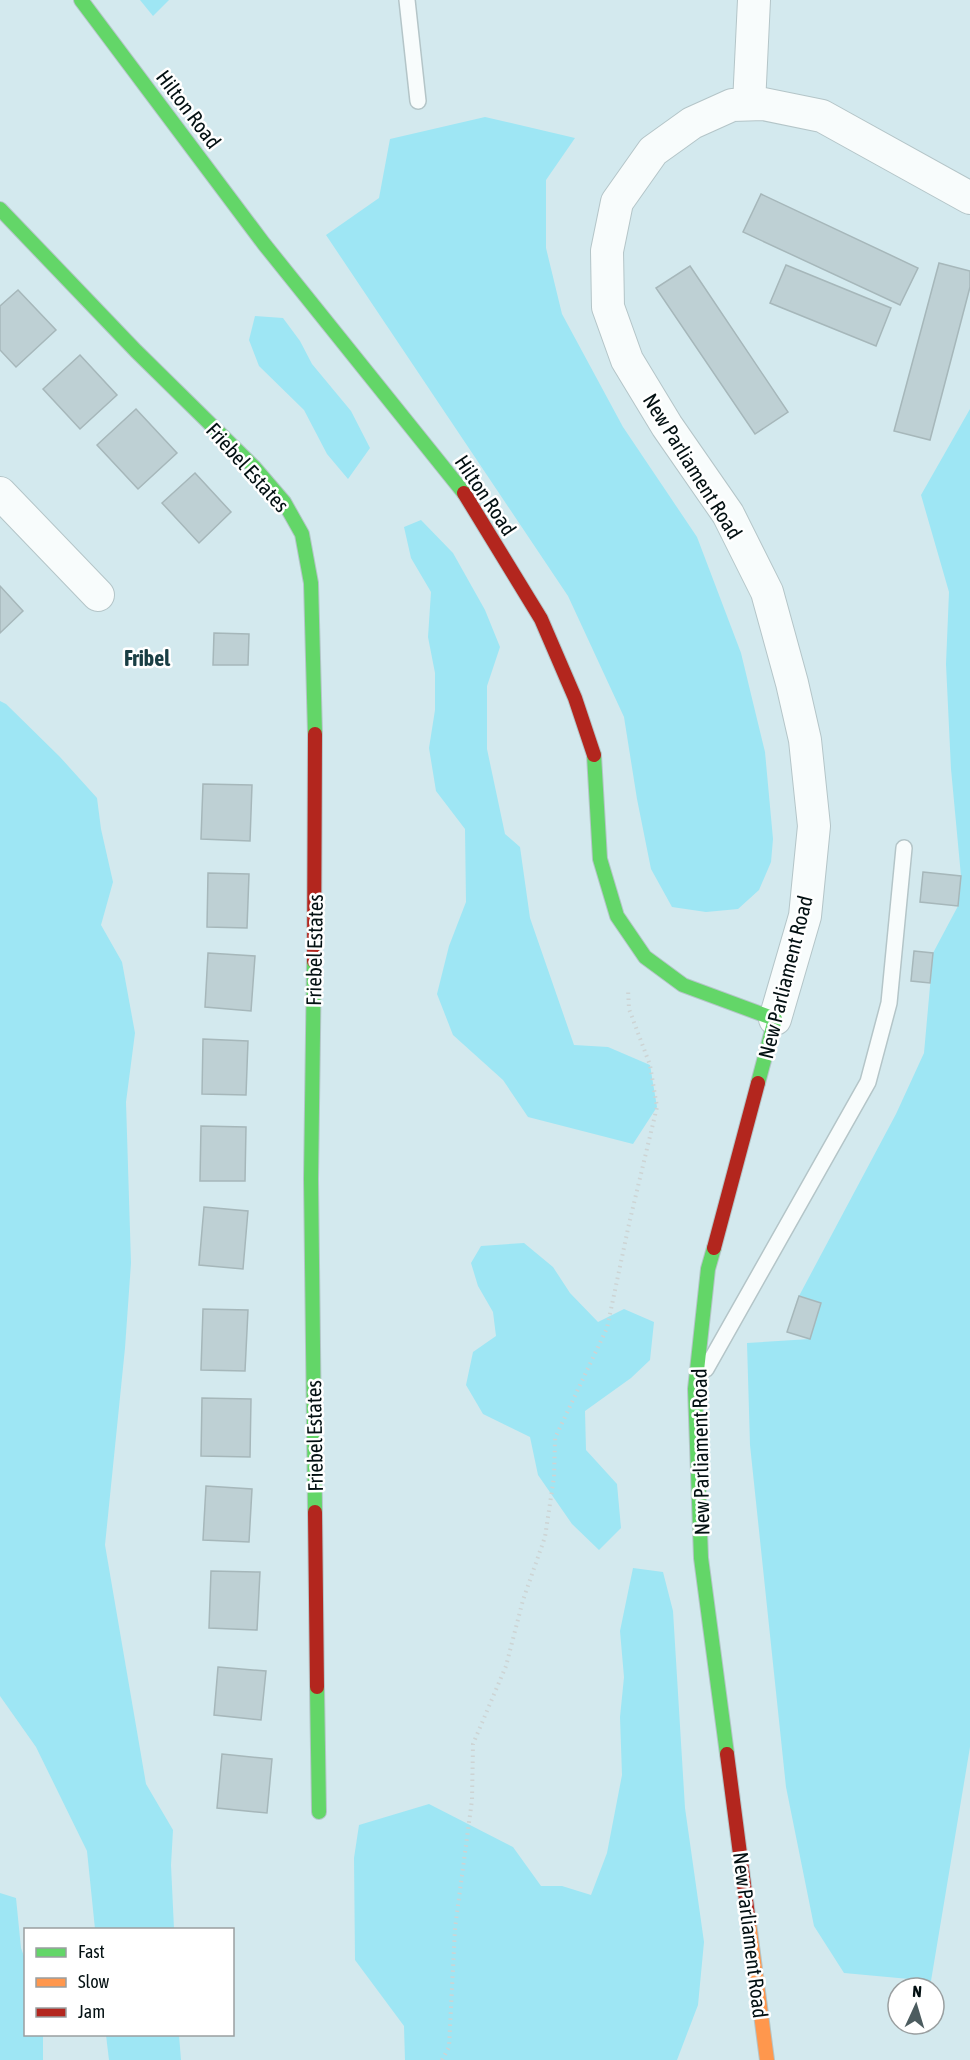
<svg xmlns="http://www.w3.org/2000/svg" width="970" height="2060" font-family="'Asap Condensed',sans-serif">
<rect width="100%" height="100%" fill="#d3e9ee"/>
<g fill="#9ee6f4">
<path d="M140,0H169L153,16Z"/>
<path d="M485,117L575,138L546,180V248L562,314L623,427L697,537L741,653L765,752L773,839L771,862L759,890L738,909L706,912L672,907L651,869L637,799L624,717L568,596L326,235L379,198L390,139Z"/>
<path d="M255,316L283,318L300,341L312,364L351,411L370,448L348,479L327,454L304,410L259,366L249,340Z"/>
<path d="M970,409V1747L931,1981L844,1973L814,1926L786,1787L750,1445L747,1343L810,1339L821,1303L799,1296L896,1114L924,1053L933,953L958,906L961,876L951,769L946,664L949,592L921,495Z"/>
<path d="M421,520L453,553L485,610L500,647L487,686V749L505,834L520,847L530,918L574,1045L608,1047L650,1065L657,1107L633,1144L528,1117L503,1080L453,1035L437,994L449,946L466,902L465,829L436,791L429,748L435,710V673L428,637L431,592L411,558L404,527Z"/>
<path d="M0,701L6,704L60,757L97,798L101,829L113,882L101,925L122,962L135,1033L126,1102L131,1263L125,1348L105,1545L146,1784L173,1830L171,1865L174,1929H95L87,1851L36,1747L0,1696Z"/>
<path d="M524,1243L553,1267L570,1293L598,1322L624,1309L654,1322L650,1360L631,1378L585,1411L586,1450L617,1484L621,1528L599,1550L572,1524L538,1475L530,1437L483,1414L466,1385L473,1352L496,1336L493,1312L478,1286L471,1263L481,1246Z"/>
<path d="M633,1568L663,1572L673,1611L685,1808L704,1942L698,2005L677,2060H405L404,2026L355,1960L354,1858L359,1825L429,1804L513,1847L541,1886H562L591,1895L607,1853L622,1775L620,1717L624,1677L620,1631Z"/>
<path d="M0,1893L16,1898L21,1948L25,1959L26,2034L43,2035V2060H0Z"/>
<path d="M106,2035H179L181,2060H109Z"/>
</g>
<g fill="#bed0d4" stroke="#a6b7ba" stroke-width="1.5">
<path d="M761,194L918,268L900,305L743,232Z"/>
<path d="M939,263L970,271V287L930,440L894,431Z"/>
<path d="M786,265L891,308L876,346L770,303Z"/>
<path d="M690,266L788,412L755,434L656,288Z"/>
<path d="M18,290L56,330L16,367L0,350V306Z"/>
<path d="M80,355L117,395L80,429L43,389Z"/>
<path d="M136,409L177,453L138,489L97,445Z"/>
<path d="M195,473L231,512L199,543L162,503Z"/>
<path d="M0,586L23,611L0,633Z"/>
<path d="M214,633L249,634L248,665H213Z"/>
<path d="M203,784L252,785L250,841L201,839Z"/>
<path d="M923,872L961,876L958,906L920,902Z"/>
<path d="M208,873L249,874L247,928L207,927Z"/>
<path d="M914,951L933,953L930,983L911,981Z"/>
<path d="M208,953L255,956L251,1011L205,1007Z"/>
<path d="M203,1039L248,1041L246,1095L202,1094Z"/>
<path d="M201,1126L246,1127L245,1181H200Z"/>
<path d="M204,1207L248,1211L243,1269L199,1265Z"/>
<path d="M799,1296L821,1303L810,1339L787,1332Z"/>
<path d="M203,1309L248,1310L245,1371L201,1370Z"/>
<path d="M202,1398L251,1399L250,1457L201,1456Z"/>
<path d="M206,1486L252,1489L249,1542L203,1540Z"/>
<path d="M211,1571L260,1572L257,1630L209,1628Z"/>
<path d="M218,1667L266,1671L261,1720L214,1715Z"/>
<path d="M222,1754L272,1759L267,1813L217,1808Z"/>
</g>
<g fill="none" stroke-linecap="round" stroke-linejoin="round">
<g stroke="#b4c5c8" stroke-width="18">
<g id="lane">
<path d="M407,0L418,101"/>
<path d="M706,1369L868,1082L889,1003L904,848"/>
</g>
</g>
<g stroke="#b4c5c8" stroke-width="34">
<g id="street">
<path d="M749,104L754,0"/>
<path d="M0,493L98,595"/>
<path d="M775,1019L805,916L814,826L805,740L792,683L767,592L728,514L667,426L627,360L608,307L607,251L617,202L653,151L692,123L732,105L763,104L822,116L970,198"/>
</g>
</g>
<g stroke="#b4c5c8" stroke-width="16">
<g id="fast">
<path d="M81,0L264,244L464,493"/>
<path d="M0,209L136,351L254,467L284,502L302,534L311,583L315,734"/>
<path d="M594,755L600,859L617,916L645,957L683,985L775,1019L758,1083"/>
<path d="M314,961L311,1179L315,1512"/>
<path d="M714,1248L708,1269L695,1389L701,1558L727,1754"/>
<path d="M317,1687L319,1812"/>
</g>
</g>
<g stroke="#b4c5c8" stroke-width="16">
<path id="slow" d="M749,1923L767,2060"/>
</g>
<g stroke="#b4c5c8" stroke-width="16">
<g id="jam">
<path d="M464,493L541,619L575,698L594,755"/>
<path d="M314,961L315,734"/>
<path d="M714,1248L758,1083"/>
<path d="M315,1512L317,1687"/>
<path d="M727,1754L749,1923"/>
</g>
</g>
<path stroke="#cdd4d4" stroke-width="4" stroke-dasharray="1.5 4.5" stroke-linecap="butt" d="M442,2060L449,2047L455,1928L472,1800L473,1744L506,1666L523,1600L545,1537L554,1477L555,1438L607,1328L629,1224L657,1107L650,1065L629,1009L628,989"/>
<use href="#lane" stroke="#f8fcfc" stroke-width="15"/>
<use href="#street" stroke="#f8fcfc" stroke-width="32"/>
<use href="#fast" stroke="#63d668" stroke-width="14"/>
<use href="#slow" stroke="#ff974d" stroke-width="14"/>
<use href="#jam" stroke="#b3261e" stroke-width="14"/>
</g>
<g text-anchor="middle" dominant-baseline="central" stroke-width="5" stroke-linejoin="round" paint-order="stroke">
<g font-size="21" fill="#031012" stroke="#fff">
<text transform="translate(189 109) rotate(53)">Hilton Road</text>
<text transform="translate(693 466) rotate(58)">New Parliament Road</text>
<text transform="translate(248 467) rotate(48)">Friebel Estates</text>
<text transform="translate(486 495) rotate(56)">Hilton Road</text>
<text transform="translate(314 950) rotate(-89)">Friebel Estates</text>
<text transform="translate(785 977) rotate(-76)">New Parliament Road</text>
<text transform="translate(314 1436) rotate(-91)">Friebel Estates</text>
<text transform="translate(700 1452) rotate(-91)">New Parliament Road</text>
<text transform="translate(751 1935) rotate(83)">New Parliament Road</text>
</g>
<g font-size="22" font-weight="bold" fill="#193e44" stroke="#fff">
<text x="147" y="658">Fribel</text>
</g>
</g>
<rect x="24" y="1928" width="210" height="108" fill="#ffffff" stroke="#9a9fa0" stroke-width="1.5"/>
<rect x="36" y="1948" width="30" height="9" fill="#63d668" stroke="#9a9fa0" stroke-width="1.5"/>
<text x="78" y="1958" font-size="18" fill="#031012">Fast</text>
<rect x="36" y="1978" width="30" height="9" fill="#ff974d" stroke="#9a9fa0" stroke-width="1.5"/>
<text x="78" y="1988" font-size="18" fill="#031012">Slow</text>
<rect x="36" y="2008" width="30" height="9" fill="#b3261e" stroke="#9a9fa0" stroke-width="1.5"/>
<text x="78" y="2018" font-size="18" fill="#031012">Jam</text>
<g transform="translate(916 2006) rotate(4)"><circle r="28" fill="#ffffff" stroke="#9a9fa0" stroke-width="1.5"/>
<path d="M0-4.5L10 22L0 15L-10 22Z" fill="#4c5c5f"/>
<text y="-9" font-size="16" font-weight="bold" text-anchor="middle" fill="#031012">N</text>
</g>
</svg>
